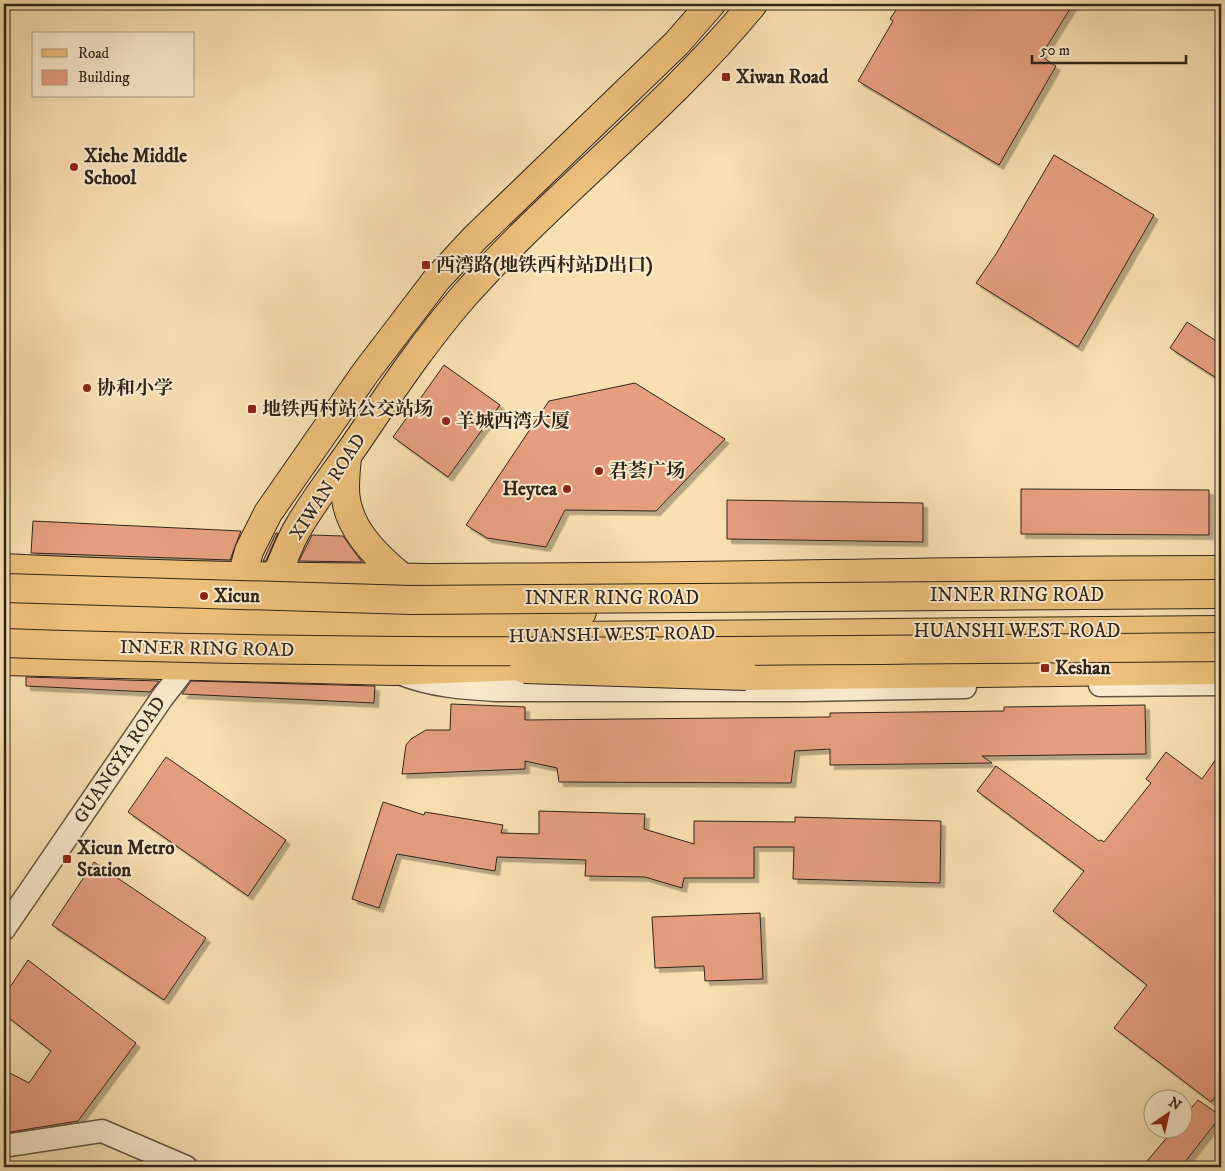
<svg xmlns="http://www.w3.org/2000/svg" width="1225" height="1171" font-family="'IM FELL DW Pica','Noto Serif SC',serif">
<defs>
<filter id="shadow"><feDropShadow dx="4.5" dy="4.5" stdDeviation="0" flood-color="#0004"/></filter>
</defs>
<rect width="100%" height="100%" fill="#f9e0b3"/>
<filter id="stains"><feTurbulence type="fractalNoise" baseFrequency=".004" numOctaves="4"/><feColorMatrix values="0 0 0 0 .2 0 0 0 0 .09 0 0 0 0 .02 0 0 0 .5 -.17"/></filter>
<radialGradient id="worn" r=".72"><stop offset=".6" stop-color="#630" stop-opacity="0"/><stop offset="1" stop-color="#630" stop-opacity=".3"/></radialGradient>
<g fill="#e59e80" stroke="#2f251b" filter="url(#shadow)">
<path d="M900,4H1073L1041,56L1056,66L999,165L858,81L893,21L890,19Z"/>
<path d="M1054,155L1154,215L1078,347L976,283L996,254Z"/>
<path d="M1187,322L1221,344V381L1170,348Z"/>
<path d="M444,365L500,405L448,477L393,437Z"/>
<path d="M635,383L725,439L656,511L565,510L546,547L487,538L466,525L549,401Z"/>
<path d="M1021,489L1209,490V535L1021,534Z"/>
<path d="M727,500L923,503V542L727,539Z"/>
<path d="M33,521L115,525L241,531L230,560L31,553Z"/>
<path d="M276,533H278L266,561H263Z"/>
<path d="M312,535L343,536L362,562L299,561Z"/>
<path d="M26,677L159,681L150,692L26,686Z"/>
<path d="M191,681L375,686L374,703L182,694Z"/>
<path d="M451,704L525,707V720L830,717V713L1004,711V707L1145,705L1146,754L982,756L992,763L830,765V749L795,751L791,783L559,782L557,768L525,761V769L402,774L406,745L411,739L426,730H450Z"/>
<path d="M1166,752L1202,779L1221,752V1089L1211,1102L1114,1028L1147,985L1053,911L1084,871L977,791L996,766L1099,841L1101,840L1104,842L1151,783L1146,779Z"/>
<path d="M166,757L286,840L248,896L128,812Z"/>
<path d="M383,802L424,815L425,812L503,825L501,833L539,834V811L645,814L644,829L694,844V821L795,822V817L941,821L940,883L793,879L794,847H754V878H684L682,888L645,877L585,876L586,860L497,857L495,871L397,854L379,908L352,899Z"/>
<path d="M94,862L206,938L164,1000L52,925Z"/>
<path d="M760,913L763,979L705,981L704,966L655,968L652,917Z"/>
<path d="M28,960L136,1043L78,1121L4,1133V1070L29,1083L51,1051L4,1014V996Z"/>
<path d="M1198,1100L1221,1116L1181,1167H1142L1175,1128H1182V1119Z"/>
</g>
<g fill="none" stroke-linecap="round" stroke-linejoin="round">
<g stroke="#625441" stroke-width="25">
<g id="minor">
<path d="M402,674C433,686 463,688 496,690H803L965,687"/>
<path d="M1100,685L1221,684"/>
<path d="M4,929L162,698L186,667"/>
<path d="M4,1146L102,1131L186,1167"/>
</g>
</g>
<g stroke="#2f251b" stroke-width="30">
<g id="major">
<path d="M347,457C346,467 345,478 345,488C345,527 376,556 403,578"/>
<path d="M4,568C409,589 815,570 1221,570"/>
<path d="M267,592C281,571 286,547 299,526C316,497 337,471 356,443C390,393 423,343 463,297C554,194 666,110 753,4"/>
<path d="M237,595L249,551L268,513L366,372L437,279L475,238L677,43L711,4"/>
<path d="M4,604L254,612H582"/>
<path d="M4,625L448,637L1221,630"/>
<path d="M4,661L394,671L549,665"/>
</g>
</g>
<g stroke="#2f251b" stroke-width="30">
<path id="highway" d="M746,676L1221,670"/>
</g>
<use href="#minor" stroke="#fbebce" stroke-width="22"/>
<use href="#major" stroke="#ecc07a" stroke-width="28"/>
<use href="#highway" stroke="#ecc07a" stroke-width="28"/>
<g stroke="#2f251b" stroke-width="30" stroke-linecap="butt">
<g id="highway-bridge">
<path d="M4,588L412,600L1221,594"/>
<path d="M4,643C409,657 815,650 1221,647"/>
<path d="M524,669L746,676"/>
</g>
</g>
<use href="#highway-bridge" stroke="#ecc07a" stroke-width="28"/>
</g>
<g fill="#8f2418" stroke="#fbebce" stroke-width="2">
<rect x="721" y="72" width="10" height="10" rx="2.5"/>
<circle cx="74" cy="167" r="5"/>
<rect x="421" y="260" width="10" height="10" rx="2.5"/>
<circle cx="87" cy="388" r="5"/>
<rect x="247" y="404" width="10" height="10" rx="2.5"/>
<circle cx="446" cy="421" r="5"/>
<circle cx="599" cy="471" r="5"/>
<circle cx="567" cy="489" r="5"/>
<circle cx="204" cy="596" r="5"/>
<rect x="1040" y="663" width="10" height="10" rx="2.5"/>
<rect x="62" y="854" width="10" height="10" rx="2.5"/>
</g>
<g text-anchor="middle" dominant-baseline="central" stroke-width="4" stroke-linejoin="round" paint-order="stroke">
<g font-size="19" font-weight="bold" fill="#2f251b" stroke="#fbebce" text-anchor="start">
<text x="736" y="77">Xiwan Road</text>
<text x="84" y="156">Xiehe Middle<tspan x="84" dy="22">School</tspan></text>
<text x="436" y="265">西湾路(地铁西村站D出口)</text>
<text x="97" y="388">协和小学</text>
<text x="262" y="409">地铁西村站公交站场</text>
<text x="456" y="421">羊城西湾大厦</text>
<text x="609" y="471">君荟广场</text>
<text x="557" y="489" text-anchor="end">Heytea</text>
<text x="214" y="596">Xicun</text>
<text x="1055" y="668">Keshan</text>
<text x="77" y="848">Xicun Metro<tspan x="77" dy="22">Station</tspan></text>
</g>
<g font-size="19" fill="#2f251b" stroke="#fbebce">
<text transform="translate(328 487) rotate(-57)">XIWAN ROAD</text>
<text x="1017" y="595">INNER RING ROAD</text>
<text x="612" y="598">INNER RING ROAD</text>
<text x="1017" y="631">HUANSHI WEST ROAD</text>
<text transform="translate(612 635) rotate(-1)">HUANSHI WEST ROAD</text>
<text transform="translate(207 649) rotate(1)">INNER RING ROAD</text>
<text transform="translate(120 760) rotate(-56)">GUANGYA ROAD</text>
</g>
</g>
<rect width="1225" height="1171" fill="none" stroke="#f9e0b3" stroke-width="20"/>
<rect x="5" y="5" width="1215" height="1161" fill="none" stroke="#2f251b" stroke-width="2.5"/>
<rect x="10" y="10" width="1205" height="1151" fill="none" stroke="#2f251b"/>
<rect x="32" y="32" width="162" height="65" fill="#fbebce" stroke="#a99c86"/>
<rect x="42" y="49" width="25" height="8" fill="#ecc07a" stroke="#a99c86"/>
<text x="78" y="58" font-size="15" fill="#2f251b">Road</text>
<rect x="42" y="70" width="25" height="15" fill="#e59e80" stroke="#a99c86"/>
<text x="78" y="82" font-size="15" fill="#2f251b">Building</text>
<g transform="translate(1168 1114) rotate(34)"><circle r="24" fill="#fbebce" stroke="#a99c86"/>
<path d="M0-4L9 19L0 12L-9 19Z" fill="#8f2418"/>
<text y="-8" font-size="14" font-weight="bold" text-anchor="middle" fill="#2f251b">N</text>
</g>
<path d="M1032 55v8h154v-8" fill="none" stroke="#2f251b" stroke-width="2.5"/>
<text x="1040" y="55" font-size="15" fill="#2f251b" stroke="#fbebce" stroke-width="4" paint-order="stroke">50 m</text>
<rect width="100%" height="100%" filter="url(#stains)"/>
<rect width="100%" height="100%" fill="url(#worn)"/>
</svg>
